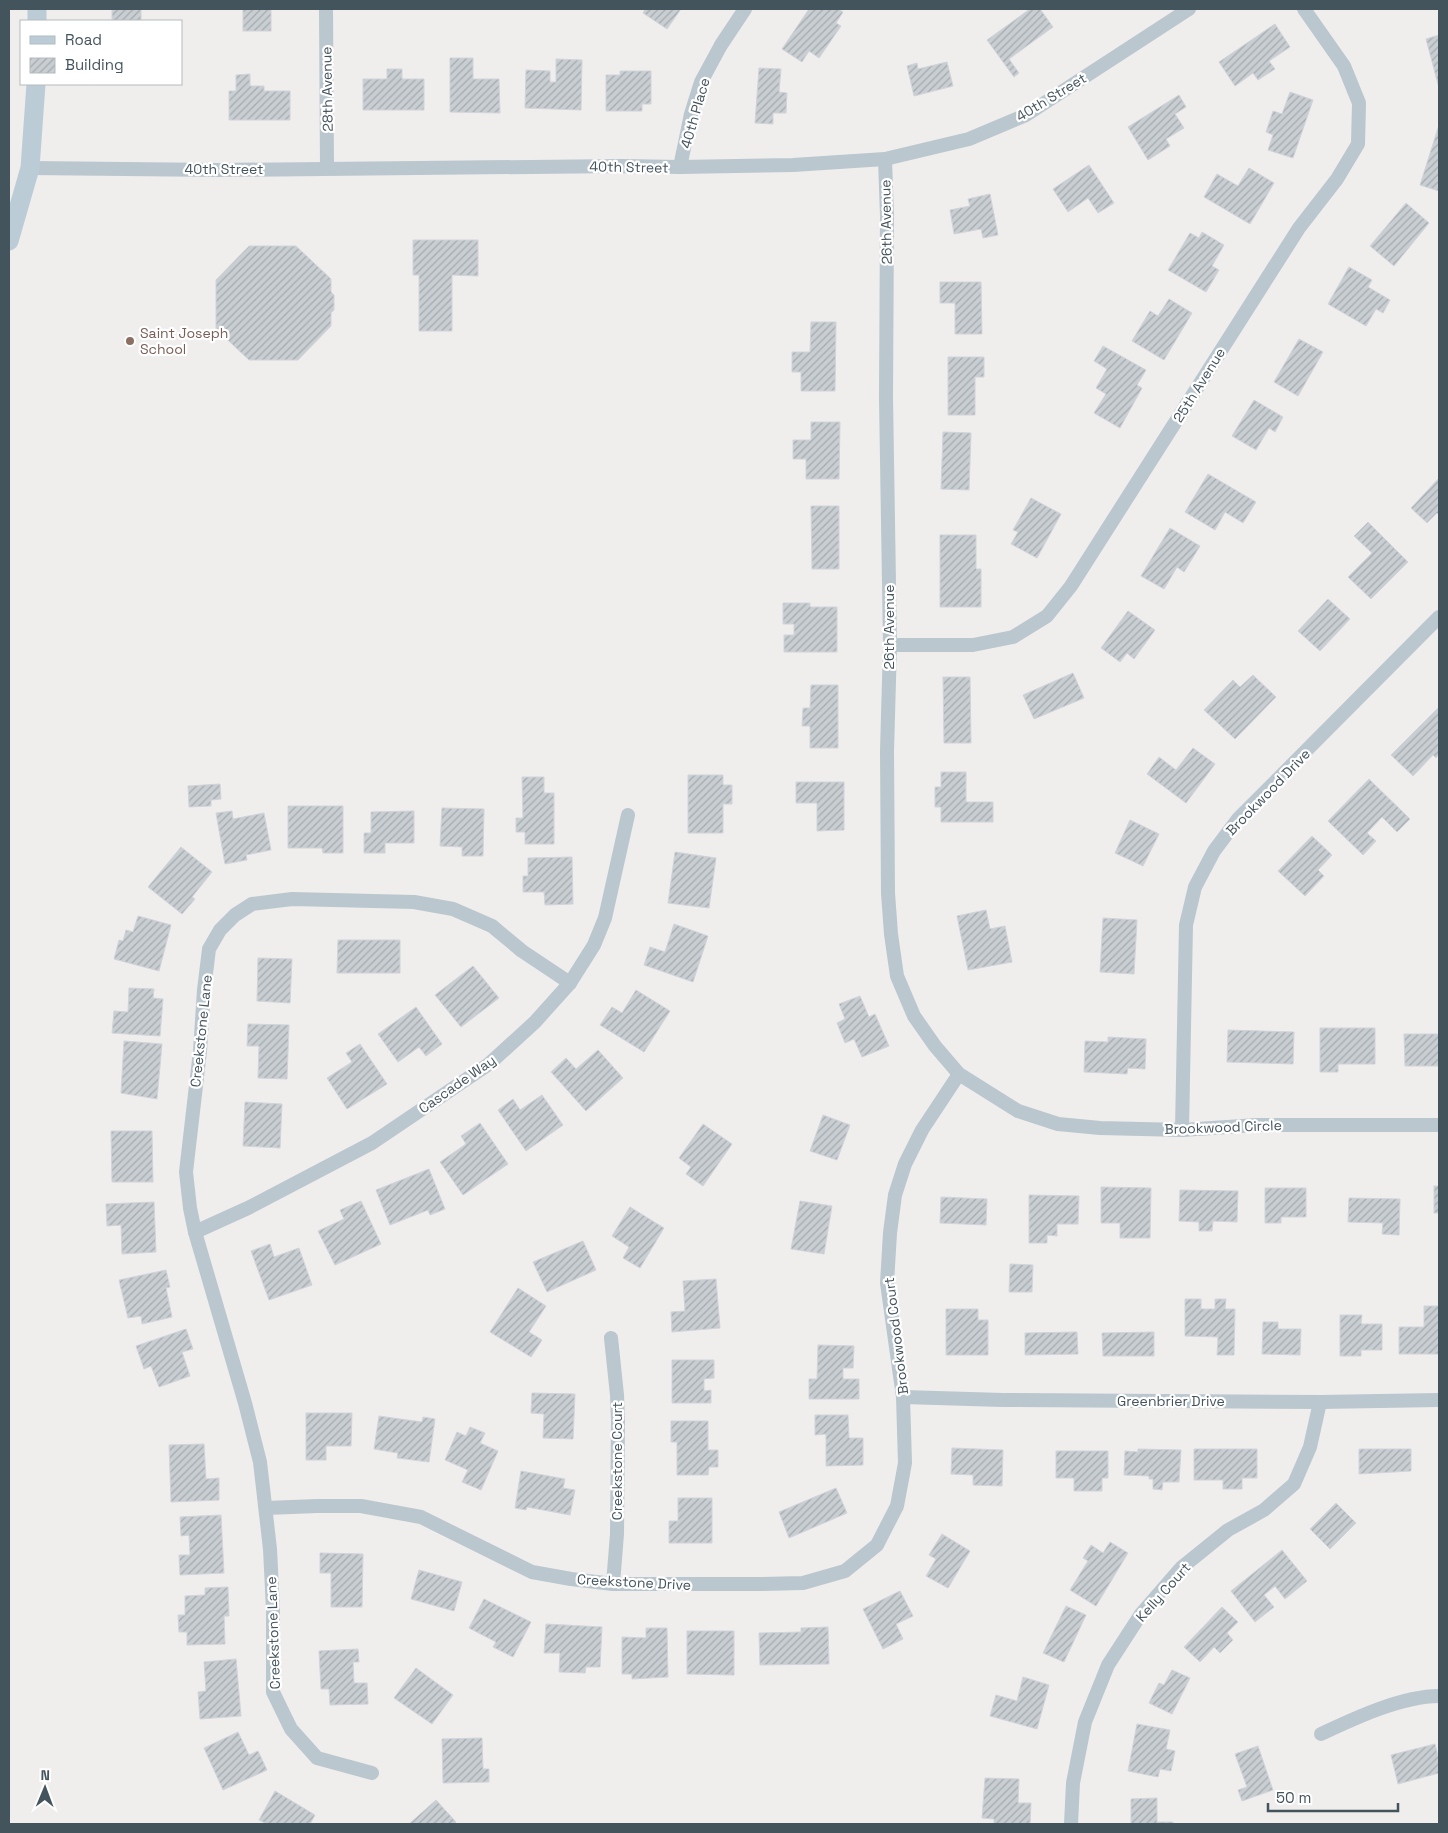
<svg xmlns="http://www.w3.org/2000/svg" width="1448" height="1833" font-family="'Space Grotesk',sans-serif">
<defs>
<pattern id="building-hatch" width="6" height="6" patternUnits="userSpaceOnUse" patternTransform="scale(1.25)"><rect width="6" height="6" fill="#c9ced3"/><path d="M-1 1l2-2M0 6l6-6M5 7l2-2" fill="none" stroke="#a5aaae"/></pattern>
</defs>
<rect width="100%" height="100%" fill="#f0eded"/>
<g fill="url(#building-hatch)" stroke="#d0d4da">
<rect x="112" y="9" width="29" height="12"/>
<rect x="243" y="9" width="28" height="22"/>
<path d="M645,9H681L667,29L643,13Z"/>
<path d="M809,9H838L843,12L836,23L841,26L819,58L809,51L802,62L782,49Z"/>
<path d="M1030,9H1040L1053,27L1009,59L1019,73L1014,77L987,40Z"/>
<path d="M1275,24L1290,47L1269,61L1275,69L1258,80L1253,73L1235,86L1219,62Z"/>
<path d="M1439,35V88L1426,39Z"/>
<path d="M450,58H473V79H499L500,113L450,112Z"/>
<path d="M556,59L582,60L581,110L525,108L526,70L550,71V82H556Z"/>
<path d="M947,62L953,86L914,96L907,66L917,63L918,69Z"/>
<path d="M759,68L781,69L779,92L787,93L786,113H773V124L755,123Z"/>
<path d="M387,69H402V79H424V110H363V79H387Z"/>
<path d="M620,71H651V104H642V111H606V75H620Z"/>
<path d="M250,74V86H264V91H290V120H229V91H236V75Z"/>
<path d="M1290,92L1313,100L1293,158L1268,150L1273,135L1266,132L1273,111L1282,114Z"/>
<path d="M1179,95L1186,107L1175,114L1184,128L1166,139L1170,146L1148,160L1128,127Z"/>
<path d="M1439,125V191L1420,185Z"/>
<path d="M1089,165L1114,203L1098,213L1088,198L1068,212L1053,189Z"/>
<path d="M1249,168L1274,183L1250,224L1204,197L1217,174L1238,186Z"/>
<path d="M990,194L998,235L983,238L981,229L954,234L950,210L970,206L968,199Z"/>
<path d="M1406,203L1429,223L1394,266L1370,246Z"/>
<path d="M1202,232L1224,245L1212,266L1219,270L1206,292L1168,270L1190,233L1199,238Z"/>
<path d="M413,240H478V276L452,275V331H419V275H413Z"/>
<path d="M249,246H296L331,279V292L334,295V310L331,313V326L298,360H249L216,329V280Z"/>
<path d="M1349,267L1372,280L1368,287L1390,300L1383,313L1376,309L1366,326L1328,304Z"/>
<path d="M940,282H981L982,334H955V303H940Z"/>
<path d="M1169,299L1192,313L1164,360L1132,341L1150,311L1158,316Z"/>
<path d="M811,322H836L835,391H801V372H792V352H810Z"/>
<path d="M1299,339L1323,352L1298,396L1274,382Z"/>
<path d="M1103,346L1146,370L1137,385L1142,388L1120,428L1094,413L1106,394L1096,388L1107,369L1094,361Z"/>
<path d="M948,357H984V377H975V415H948Z"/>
<path d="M1254,400L1283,417L1275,432L1269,428L1256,450L1232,436Z"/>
<path d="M811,422H840L839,479H806V459H793V440H811Z"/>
<path d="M943,432L971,433L969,490L941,489Z"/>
<path d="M1208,474L1256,502L1243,523L1225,512L1215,530L1185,512Z"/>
<path d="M1439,478V515L1437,513L1427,523L1411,508Z"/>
<path d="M1031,498L1061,514L1037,558L1011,544L1018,532L1013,530Z"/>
<path d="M811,506H839V569H812Z"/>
<path d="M1368,522L1408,562L1371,599L1348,577L1372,553L1354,536Z"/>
<path d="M1170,528L1200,546L1184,572L1177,567L1164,589L1141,576Z"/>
<path d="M940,535H976V569H981V607H940Z"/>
<path d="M1328,599L1350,619L1320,651L1298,631Z"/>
<path d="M783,603H810V607H837V652H784V635H794V624H783Z"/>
<path d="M1128,611L1155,630L1134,659L1127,653L1120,662L1101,648Z"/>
<path d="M1073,673L1084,698L1034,719L1023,695Z"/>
<path d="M1253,675L1276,697L1235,739L1204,710L1233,680L1240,687Z"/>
<path d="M943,677H970L971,743H944Z"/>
<path d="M811,685H838V748H810V726H802L803,708H810Z"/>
<path d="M1439,707V754L1436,758L1433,755L1413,776L1391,755Z"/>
<path d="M1193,748L1215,764L1186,803L1147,774L1159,757L1176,770Z"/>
<path d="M941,772H966V802H993V822H941V807H935V787H941Z"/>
<path d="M688,775H723V785H732V804H723V833H688Z"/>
<path d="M522,777H544V793H554V844H525V832H516V818H523Z"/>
<path d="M1369,779L1410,819L1397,832L1382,817L1367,833L1376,841L1363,855L1328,821Z"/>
<path d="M796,782H844V830L817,831V803H796Z"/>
<path d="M220,784L221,799L211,800V806L189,807L188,786Z"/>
<path d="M288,806H343V853H323L322,848H288Z"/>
<path d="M442,808L484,809L483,856H462V847L440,846Z"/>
<path d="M232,811L233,819L264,813L271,850L246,855L247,860L225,864L216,813Z"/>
<path d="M414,811V843H385V853H364V833H371V812Z"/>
<path d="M1130,820L1159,834L1143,866L1115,853Z"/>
<path d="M1312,836L1332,855L1318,870L1324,876L1305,896L1278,871Z"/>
<path d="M181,847L212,872L192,897L195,899L182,914L148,887Z"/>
<path d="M675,852L716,858L709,908L668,903Z"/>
<path d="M572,857L573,904L545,905L544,892H523V876H528V858Z"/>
<path d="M986,910L990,929L1005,926L1012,962L968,970L957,916Z"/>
<path d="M138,916L171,925L159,971L114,959L119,940L123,941L126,930L133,932Z"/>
<path d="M1103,918L1137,920L1134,974L1100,972Z"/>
<path d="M674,924L708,936L693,982L644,965L650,947L665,952Z"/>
<path d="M338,940H400V973H337Z"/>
<path d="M258,958L292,959L290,1003L257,1001Z"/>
<path d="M473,966L499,998L461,1027L435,995Z"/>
<path d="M129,988L154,989L153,998L163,999L160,1036L112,1033L114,1011L128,1012Z"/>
<path d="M636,990L670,1011L644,1052L600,1025L612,1007L622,1013Z"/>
<path d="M860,996L869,1017L875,1014L889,1046L862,1057L854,1039L845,1043L837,1023L845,1019L839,1004Z"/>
<path d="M416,1007L442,1044L426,1056L419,1047L398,1062L378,1034Z"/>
<path d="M248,1024L289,1025L287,1079L258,1078L259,1046H247Z"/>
<path d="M1320,1028H1375V1064H1338V1072H1320Z"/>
<path d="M1228,1030L1294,1032L1293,1064L1227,1062Z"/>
<path d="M1404,1034H1439V1066H1405Z"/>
<path d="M1108,1037L1146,1039L1145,1069L1128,1068L1127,1074L1084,1072L1085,1041L1108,1042Z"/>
<path d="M124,1041L162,1044L157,1099L121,1093Z"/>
<path d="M360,1044L387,1084L347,1109L327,1078L352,1062L346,1053Z"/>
<path d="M598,1050L623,1078L586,1111L551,1072L566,1058L576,1069Z"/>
<path d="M542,1095L563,1125L526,1151L498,1110L513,1099L520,1110Z"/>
<path d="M245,1102L282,1104L280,1148L243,1146Z"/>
<path d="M823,1115L850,1125L837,1160L810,1151Z"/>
<path d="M480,1123L508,1164L463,1195L440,1162L466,1144L461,1136Z"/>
<path d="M703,1124L732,1144L703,1186L686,1174L691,1167L679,1158Z"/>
<path d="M111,1131H152L153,1182H112Z"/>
<path d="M429,1169L445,1209L430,1215L428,1210L390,1225L376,1190Z"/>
<rect x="1434" y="1186" width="5" height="27"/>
<path d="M1101,1187L1151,1188L1150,1238H1120V1223H1101Z"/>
<path d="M1265,1188H1306V1217H1281V1223H1265Z"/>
<path d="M1180,1190L1238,1191L1237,1222L1213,1221L1212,1231H1199V1222L1179,1221Z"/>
<path d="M1029,1195L1079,1196L1078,1224H1057V1236L1047,1235V1243H1029Z"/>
<path d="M941,1197L987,1199L986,1225L940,1223Z"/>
<path d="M1349,1198L1400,1199L1399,1235L1382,1234L1383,1223L1348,1222Z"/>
<path d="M361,1201L381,1244L335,1265L318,1231L344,1219L340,1210Z"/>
<path d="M800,1201L832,1206L824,1254L791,1249Z"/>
<path d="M154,1202L156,1252L122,1254L121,1225L107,1226L106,1204Z"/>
<path d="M630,1207L664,1228L640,1268L623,1258L629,1247L612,1236Z"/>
<path d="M583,1241L596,1270L547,1292L533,1262Z"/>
<path d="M270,1244L274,1257L299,1248L312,1285L269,1300L251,1251Z"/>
<path d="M1010,1264L1033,1265L1032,1292H1009Z"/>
<path d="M166,1270L170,1287L166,1288L172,1317L142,1324L141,1316L128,1318L119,1280Z"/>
<path d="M716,1279L720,1328L672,1332L671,1312L685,1311L683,1281Z"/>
<path d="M518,1288L546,1306L529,1332L542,1340L531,1357L490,1332Z"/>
<path d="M1185,1299H1201V1309H1215V1299H1226L1225,1309H1235L1234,1355H1217L1218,1337L1185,1336Z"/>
<path d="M1424,1306H1439V1354H1399V1327H1424Z"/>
<path d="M946,1309H978V1320H988V1355H946Z"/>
<path d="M1340,1315H1362L1361,1324H1382V1350H1361V1356H1340Z"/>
<path d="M1263,1322H1278V1329H1301L1300,1355L1262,1354Z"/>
<path d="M186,1329L193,1349L182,1352L190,1376L159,1387L151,1366L144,1369L136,1346Z"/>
<path d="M1077,1332L1078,1354L1025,1355V1333Z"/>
<path d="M1154,1332V1356H1103L1102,1333Z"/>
<path d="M818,1345L854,1346L853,1368H843V1379H859V1399H809V1379H817Z"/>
<path d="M672,1360H714V1378L704,1379V1391L711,1390V1403H672Z"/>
<path d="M532,1393L575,1394L573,1439L543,1438L544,1414L531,1413Z"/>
<path d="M306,1413H352L351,1446H326V1460H306Z"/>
<path d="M815,1415H848L849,1438H863V1465L826,1466V1434L815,1435Z"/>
<path d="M379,1416L422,1422L423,1417L435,1419L429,1462L397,1458L398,1453L374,1449Z"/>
<path d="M671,1421H708V1450H718V1467H709L708,1475H677V1442H671Z"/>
<path d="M470,1427L485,1433L480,1443L498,1451L481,1490L462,1482L468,1470L445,1460L457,1432L466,1436Z"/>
<path d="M204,1444L206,1479L219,1478V1500L171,1502L169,1445Z"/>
<path d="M952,1448L1003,1450L1002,1486L973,1485V1475L951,1474Z"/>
<path d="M1138,1449L1181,1450L1179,1482H1163L1162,1490L1153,1489V1479H1149V1476L1124,1475L1125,1451L1138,1452Z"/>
<path d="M1194,1449H1257V1478H1242V1489H1223V1480H1194Z"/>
<path d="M1359,1449H1411V1471L1359,1474Z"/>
<path d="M1056,1451H1108V1478H1102V1491H1074V1478H1056Z"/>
<path d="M521,1471L565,1479L563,1488L575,1490L570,1515L527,1507L526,1510L515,1508Z"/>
<path d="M836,1488L847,1513L789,1538L779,1512Z"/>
<path d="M678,1498H712V1543H669V1521H678Z"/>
<path d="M1336,1503L1356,1523L1330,1549L1310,1529Z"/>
<path d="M221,1515L224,1573L180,1575L179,1555H190L189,1535L181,1536L180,1517Z"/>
<path d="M942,1534L970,1551L948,1588L926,1576L936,1559L929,1555Z"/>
<path d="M1110,1542L1128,1553L1096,1606L1070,1590L1088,1561L1083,1558L1091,1545L1103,1553Z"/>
<path d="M1282,1550L1307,1581L1285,1599L1275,1586L1264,1595L1274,1607L1255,1622L1231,1591Z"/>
<path d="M320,1553L363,1554L362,1607H331V1573H320Z"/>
<path d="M419,1570L462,1582L454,1611L411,1599Z"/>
<path d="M228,1587L229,1616H224L225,1644L187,1645V1632H179L178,1615H185V1596L205,1595V1588Z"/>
<path d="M900,1591L913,1616L896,1624L903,1639L883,1649L863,1609Z"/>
<path d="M484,1599L531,1622L513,1657L493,1647L496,1642L469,1628Z"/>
<path d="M1066,1606L1086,1615L1064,1662L1043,1653Z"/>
<path d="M1222,1607L1238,1622L1227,1633L1233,1640L1220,1653L1214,1647L1200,1662L1184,1647Z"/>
<path d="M546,1624L602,1627L600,1667H586L585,1673L559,1672L560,1653H544Z"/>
<path d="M828,1627L829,1664L760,1665L759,1633L801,1632V1628Z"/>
<path d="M646,1628H667L668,1677L632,1679V1674H622V1637L646,1638Z"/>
<path d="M687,1631H734V1675L687,1674Z"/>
<path d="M358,1649L359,1662H353L354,1683H367L368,1704L330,1705L329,1689H321L319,1651Z"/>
<path d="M236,1659L241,1716L200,1719L198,1692L206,1691L204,1662Z"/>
<path d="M416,1668L453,1695L432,1724L394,1698Z"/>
<path d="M1172,1670L1190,1678L1172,1714L1149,1703L1159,1683L1164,1685Z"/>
<path d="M1023,1677L1049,1685L1037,1729L990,1716L996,1695L1017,1701Z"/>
<path d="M1137,1724L1170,1730L1166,1749L1175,1751L1171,1771L1160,1769L1158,1777L1128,1771Z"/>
<path d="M238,1732L249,1755L258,1751L267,1770L223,1790L204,1748Z"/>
<path d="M482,1738L483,1769H489V1782L443,1783L442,1739Z"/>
<path d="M1435,1744L1439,1760V1773L1398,1784L1391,1755Z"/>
<path d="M1258,1746L1273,1790L1242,1801L1238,1790L1247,1787L1235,1754Z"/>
<path d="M985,1778L1019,1779L1018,1803H1031L1030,1824H994V1819L982,1818Z"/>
<path d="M275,1791L315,1815L310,1824H267L259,1820Z"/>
<path d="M1157,1798V1822H1173V1824H1131V1799Z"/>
<path d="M436,1800L456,1822L454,1824H409Z"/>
</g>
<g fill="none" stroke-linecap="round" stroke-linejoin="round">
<g stroke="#bac7ce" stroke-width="14">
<path d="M326,9L327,168"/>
<path d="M885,159L887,216L886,398L890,645L887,751L888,893L891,934L897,976L914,1016L935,1046L959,1074L1018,1111L1058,1124L1100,1128L1182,1130L1257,1125H1439"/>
<path d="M680,167L691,114L701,82L721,45L745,9"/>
<path d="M30,168L218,170L622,166L680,167L793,165L885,159L969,139L1026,115L1189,9"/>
<path d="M890,645H973L1013,637L1047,616L1071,586L1299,228L1337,179L1358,144L1359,103L1344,66L1304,9"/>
<path d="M1182,1130L1186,925L1195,887L1214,851L1238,819L1439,617"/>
<path d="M195,1232L248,1208L372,1143L489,1064L535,1022L570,983L594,945L605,918L628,815"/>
<path d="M611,1338L617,1395L618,1420L617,1534L613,1584"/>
<path d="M903,1397L1003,1400L1320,1402L1439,1400"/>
<path d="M266,1508L317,1506H361L421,1517L532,1572L571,1579L613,1584H761L803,1583L845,1571L877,1545L897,1506L905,1463L903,1397L887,1283L890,1233L895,1195L905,1164L922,1130L959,1074"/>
<path d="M1321,1734C1355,1718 1402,1696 1439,1696"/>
<path d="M372,1773L317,1758L291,1729L273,1692V1610L270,1549L260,1462L245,1403L195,1232L190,1208L186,1172L200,1051L204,990L209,949L220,930L235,915L252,904L292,899L414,902L453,909L492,926L522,951L570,983"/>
<path d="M1071,1824L1073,1783L1085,1722L1108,1665L1141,1614L1181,1568L1228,1530L1264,1510L1294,1484L1310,1447L1320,1402"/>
</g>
<g stroke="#bbccd7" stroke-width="19">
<path d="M37,21V9"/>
<path d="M9,241L30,168L36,84"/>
</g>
</g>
<circle fill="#8d6e63" stroke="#fff" stroke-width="2" cx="130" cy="341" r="5"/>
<g text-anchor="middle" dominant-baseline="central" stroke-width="4.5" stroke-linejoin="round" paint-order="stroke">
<g font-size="14" fill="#44545d" stroke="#fff">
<text transform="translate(327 89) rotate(-91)">28th Avenue</text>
<text transform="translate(1051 97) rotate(-31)">40th Street</text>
<text transform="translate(695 113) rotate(-74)">40th Place</text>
<text transform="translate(629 167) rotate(1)">40th Street</text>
<text x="224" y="169">40th Street</text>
<text transform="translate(886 222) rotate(-91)">26th Avenue</text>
<text transform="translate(1199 385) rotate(-58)">25th Avenue</text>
<text transform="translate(889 627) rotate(-90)">26th Avenue</text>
<text transform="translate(1268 792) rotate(-46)">Brookwood Drive</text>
<text transform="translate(201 1031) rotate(-84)">Creekstone Lane</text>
<text transform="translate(457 1084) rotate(-35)">Cascade Way</text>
<text transform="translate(1223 1127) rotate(-2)">Brookwood Circle</text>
<text transform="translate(896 1336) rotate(-97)">Brookwood Court</text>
<text x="1171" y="1401">Greenbrier Drive</text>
<text transform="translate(617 1461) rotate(-90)">Creekstone Court</text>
<text transform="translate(634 1582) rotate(3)">Creekstone Drive</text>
<text transform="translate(1163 1592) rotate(-48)">Kelly Court</text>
<text transform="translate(273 1633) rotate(-92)">Creekstone Lane</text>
</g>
<g font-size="14" fill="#785e54" stroke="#fff" text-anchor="start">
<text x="140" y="333">Saint Joseph<tspan x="140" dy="16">School</tspan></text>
</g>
</g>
<rect width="1448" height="1833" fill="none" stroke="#44545d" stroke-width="20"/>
<rect x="20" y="20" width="162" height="65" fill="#ffffff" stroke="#b4bbbe"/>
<rect x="30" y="36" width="25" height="8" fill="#bbccd7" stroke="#b4bbbe"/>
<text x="65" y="45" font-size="15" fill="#44545d">Road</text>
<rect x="30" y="58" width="25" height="15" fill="url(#building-hatch)" stroke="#b4bbbe"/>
<text x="65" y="70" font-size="15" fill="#44545d">Building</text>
<g transform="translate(45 1788) rotate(1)" stroke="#ffffff" stroke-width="4" paint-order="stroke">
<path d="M0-4L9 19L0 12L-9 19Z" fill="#44545d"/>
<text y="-8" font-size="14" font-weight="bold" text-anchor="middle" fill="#44545d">N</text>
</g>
<path d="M1268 1803v8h130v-8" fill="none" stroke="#44545d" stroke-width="2.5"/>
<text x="1276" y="1803" font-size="15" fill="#44545d" stroke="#ffffff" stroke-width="4" paint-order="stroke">50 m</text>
</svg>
